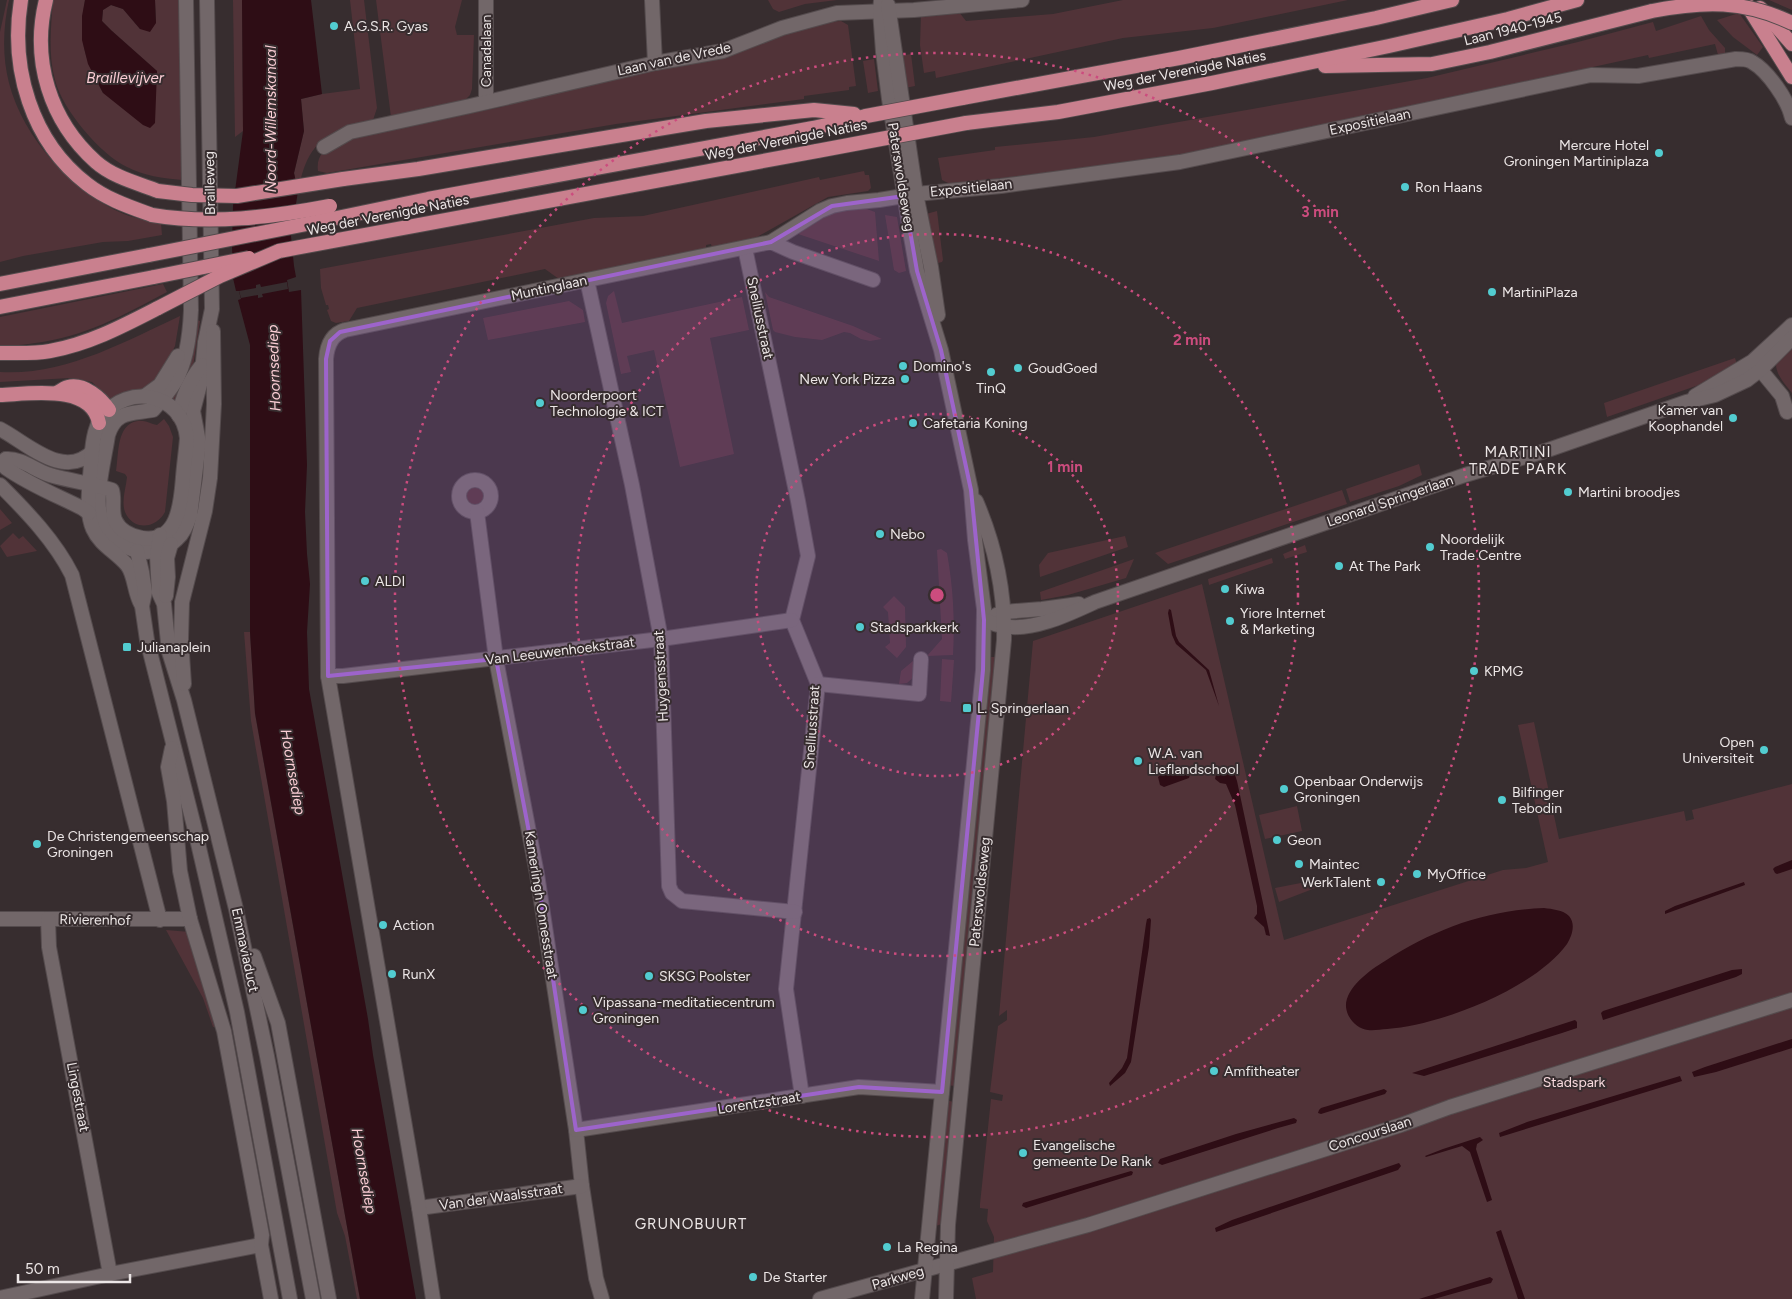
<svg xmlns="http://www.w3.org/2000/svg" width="1792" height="1299" font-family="Figtree,sans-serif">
<rect width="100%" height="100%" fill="#372d2f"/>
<g fill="#513338">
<path d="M7,0H9C3,27 2,56 9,83C23,138 73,193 124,214C136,219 149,220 161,223L162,235L128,241L103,242L23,256L0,262V32Z"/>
<path d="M53,0H85C78,41 84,57 103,93L157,71L112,31L102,21L103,10L111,5L123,9L140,29L156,23L155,0H179L182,180C163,178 144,176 127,167C100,154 62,109 55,80C48,54 51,26 53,0Z"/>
<path d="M233,0H242L243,131L235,137Z"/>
<path d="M350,0H364L377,108L373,120C365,123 356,125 347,128C313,139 305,158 298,191L294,173L304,131L301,99L322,94L360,89Z"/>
<path d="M376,0H462L455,27L457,35H474L472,89L470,95L464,101L391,117Z"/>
<path d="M768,0H837L805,4L779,12L773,9Z"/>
<path d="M1123,0H1348L1213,28L1123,38L936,78L935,71L924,73L920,45L921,14L959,12L966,21L1053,14Z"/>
<path d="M1769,0H1792V10Z"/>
<path d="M1739,13L1763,47L1757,55L1733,37L1717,20Z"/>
<path d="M1701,16L1709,30L1725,48V53L1718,55L1715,44L1649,58L1648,55L1194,154L1133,163L950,184L942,180L938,158L995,150V147L1094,137L1427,78L1578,42L1653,22L1656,31Z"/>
<path d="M841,21L848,25L856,86L849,87V90L804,96V99L616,124L327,173L318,171C316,156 324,150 336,142L501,107L500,103L722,56L785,34L825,22Z"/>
<path d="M911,54L915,86L905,88L900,56Z"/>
<path d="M874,59L878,91L868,93L863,61Z"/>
<path d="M864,171L865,175H869L871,188L868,191L828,197L757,237L712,248L711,244L706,245V249L559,279L545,269L357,308L349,321L336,323L331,321L327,310L329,309L328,305H326L321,288L320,269L594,218L643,216L819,177L820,180Z"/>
<path d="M864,208L875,212L879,261L798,234L830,214L841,210Z"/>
<path d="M937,211L943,260L942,262L934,264L926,214Z"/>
<path d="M885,215L897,217L906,271L899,273L894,270Z"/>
<path d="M163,284L167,292C124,315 84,337 35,343C23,345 12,346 0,345V317Z"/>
<path d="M614,291L622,323L742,297L749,330L710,338L734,454L680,467L654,350L627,356L631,372L621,374L606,303L608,296Z"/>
<path d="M765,292L769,297L853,326L882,339L870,341L861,339L850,333L844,332L822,340L795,337L775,332L773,330Z"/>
<path d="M569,301L583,310L585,322L488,340L483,318Z"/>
<path d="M180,316L175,346L160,376L144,388L110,400L92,382L70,378L0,382V372C64,376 124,342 180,316Z"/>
<path d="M197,320L200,321L193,367L176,401L170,397Z"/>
<path d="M1792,344V393C1785,384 1775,374 1776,362Z"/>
<path d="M1735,358L1739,371L1607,417L1604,403Z"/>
<path d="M164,419L169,426L173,437L165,512C156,529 133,531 125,512C121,501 126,488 127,477L125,474L116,471C119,454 116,424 138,421C145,420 151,424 157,425Z"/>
<path d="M1419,464L1422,475L1399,486L1350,502L1346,489Z"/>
<circle cx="475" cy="496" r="11"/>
<path d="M1342,490L1347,504L1168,564L1155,553Z"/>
<path d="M0,509L12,523L0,530Z"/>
<path d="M13,533L19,539L23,536L37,551L7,557L0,546Z"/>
<path d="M1125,536L1128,547L1040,577L1039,565L1048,553Z"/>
<path d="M1305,545L1307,552L1285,559L1283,554Z"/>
<path d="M941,549L947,553C953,586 955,620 953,655L927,656L942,639L937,550Z"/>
<path d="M1272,558L1273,563L1209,585L1208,579Z"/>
<path d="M1134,559L1126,578L1068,595L1041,600L1040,592Z"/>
<path d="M1202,584L1284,940L1503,870L1526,868L1548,862L1518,725L1534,722L1559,839L1684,811L1686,821L1694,819L1692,810L1792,784V1299H976L972,1278L993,1272L994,1237L987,1221L988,1209L980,1208V1204L991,1099L1002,1101L1003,1095L990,1092L998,1026L1007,1020V1010L999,1016L1033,641Z"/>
<path d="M894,596L905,607L906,647L897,658L885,647L890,643L888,612L883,607Z"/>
<path d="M244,632H250L255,714L360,1299H357L345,1236L337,1213L251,721Z"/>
<path d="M988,657H997L955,1086L946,1085Z"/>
<path d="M942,659L954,660L951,702L940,701Z"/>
<path d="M913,661L917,662L915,676L907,683L899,684L901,671Z"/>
<path d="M1297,806L1302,831L1265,839L1259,815Z"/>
<path d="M1316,880L1318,887L1279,902L1275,888Z"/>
<path d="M166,930L190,932L218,1026L213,1027L203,998Z"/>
<path d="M945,1100L954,1102L942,1224L932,1227Z"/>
</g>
<g fill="#2e0d15">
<path d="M85,0H155L156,23L150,32L140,29L123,9L111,5L103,10L102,21L112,31L157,71L155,123L150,128L143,125L103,93L88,64L82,40V16Z"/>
<path d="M242,0H311L322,94L301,99L304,131L294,173L298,191L291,236L294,266L296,277L287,280L289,292L301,290L307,465L305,512L307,554L310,584L307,632L309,689L368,1019L373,1055L416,1299H360L255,713L250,632V345L238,300L241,299L239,291H236L233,278L232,245L233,206L243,131Z"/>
<path d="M1169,609L1171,610L1176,636L1179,642L1209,670L1219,706L1206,670L1176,644L1172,635L1168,613Z"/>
<path d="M1230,769H1233L1237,781L1270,936L1266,935L1264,927L1254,918L1257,914V906L1235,805L1226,784L1220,783L1215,779L1216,774Z"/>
<path d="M1176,771L1190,774L1189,778L1164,787L1160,785L1158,777L1162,774Z"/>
<path d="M1792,860V869L1777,874L1775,873L1773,869L1775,867Z"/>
<path d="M1744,882L1745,885L1665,914V911L1675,906Z"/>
<path d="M1544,908C1552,909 1563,910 1569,916C1576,924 1572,936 1567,944C1534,989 1441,1025 1387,1029C1381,1029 1374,1031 1368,1030C1357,1029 1347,1018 1346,1007C1345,988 1370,970 1385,961C1434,929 1486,910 1544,908Z"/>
<path d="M1150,918L1151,920L1149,947L1131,1062L1125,1073L1110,1086L1109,1083L1122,1068L1127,1058L1146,924L1147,919Z"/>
<path d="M1742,969V974L1736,977L1603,1020L1601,1013L1603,1011L1732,970Z"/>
<path d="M1575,1020L1577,1022V1028L1562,1033L1424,1076L1412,1073Z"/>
<path d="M1792,1039V1048L1716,1072L1694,1077L1692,1072L1705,1067Z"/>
<path d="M1680,1076L1682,1081L1500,1137L1499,1133L1527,1122Z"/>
<path d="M1384,1089L1387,1091L1385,1094L1321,1114L1318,1113L1319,1110L1321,1108Z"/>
<path d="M1294,1118L1297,1120L1296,1123L1278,1128L1162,1165L1158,1163L1160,1159L1163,1158L1236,1134Z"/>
<path d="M1480,1137L1483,1140L1477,1144L1476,1149L1492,1200L1487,1202L1470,1152L1462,1146L1426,1157L1425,1156L1443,1149Z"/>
<path d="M1399,1163L1401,1166L1398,1170L1216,1232L1215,1228L1232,1220Z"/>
<path d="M1131,1171L1133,1172L1132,1175L1026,1208L1022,1206L1023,1203Z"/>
<path d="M1501,1230L1525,1299H1518L1496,1232Z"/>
<path d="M1490,1277L1493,1279L1491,1283L1434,1299H1419Z"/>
</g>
<path fill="#372d2f" d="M287,282L288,289L262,294L263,297L258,298V295L241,298L239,291L256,288V285L260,284L261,287Z"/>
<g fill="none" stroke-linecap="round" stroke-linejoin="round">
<g stroke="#544b4d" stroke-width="16">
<g id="minor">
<path d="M652,0L655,63"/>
<path d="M486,101V0"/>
<path d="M324,147L350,132L470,106L655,63L723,51L782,28L837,13L914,10L1022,0"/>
<path d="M771,242L820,211L832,206L847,203L879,200L916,194L1001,186L1180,162L1591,75L1638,76L1736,59C1741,59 1748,59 1752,62C1768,71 1788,100 1792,118"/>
<path d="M745,248L798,501L808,556L792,620L818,684L786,989L802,1096"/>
<path d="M587,280L632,485L661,639L669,886L672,893L682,901L795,912"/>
<path d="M1754,362L1782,396L1787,412"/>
<circle cx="475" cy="496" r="16"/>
<path d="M0,485C27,512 55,541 72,575L160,920"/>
<path d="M477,512L496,659L537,874L576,1130L582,1186L596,1278L602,1299"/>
<path d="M328,676H343L661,639L792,620"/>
<path d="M818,684L919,694L921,659"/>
<path d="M0,919H190"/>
<path d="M48,919L49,947L110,1274"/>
<path d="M576,1130L859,1087L942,1092"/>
<path d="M419,1208L582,1186"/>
<path d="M946,1264L1088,1225L1401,1125L1450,1107L1792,1000"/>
<path d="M0,1298L110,1274L261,1245"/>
<path d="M433,1299L419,1208L328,676L326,359C327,345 332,334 345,330L771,242L793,252L873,280"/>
</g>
</g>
<g stroke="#544b4d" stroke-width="16">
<g id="tertiary">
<path d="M190,919L224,1031L262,1235L261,1245L271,1299"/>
<path d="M820,1299L946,1264"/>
</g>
</g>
<g stroke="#544b4d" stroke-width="16">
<g id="secondary">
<path d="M186,0L191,310C190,334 187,361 175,382C169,392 161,401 153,410C132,414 116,410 108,435C105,456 95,494 100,514C108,549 152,565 177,539C184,533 187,524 190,516L198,451V437L193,411L201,381L205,342L212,309L207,0"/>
<path d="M881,0L880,11L883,52L889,99L911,237L917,271L941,350L971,490L975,540L984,609L983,670L922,1299"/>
<path d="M888,5L916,194L931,267L938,315"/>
<path d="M145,396L160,385L178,356"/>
<path d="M1695,396L1753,361L1792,325"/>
<path d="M179,416C182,396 189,381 202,365"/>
<path d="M0,429C27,443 64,481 93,451"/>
<path d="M6,459C22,458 34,470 50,475C70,481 91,483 112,490C115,499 111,510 115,520C120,531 131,536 142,538C179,544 181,501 183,477C184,464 186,451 187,438C183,394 128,382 102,417C91,432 92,458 90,476C89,493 86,513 93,529C100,545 116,552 127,565C135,575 134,592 141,604"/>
<path d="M6,459V468C30,485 56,495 82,508L89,513"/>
<path d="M160,535L157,556L159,593L164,604L169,652L184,700L236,909L267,1056L313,1299"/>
<path d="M137,551L142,572L145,592L142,606L147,640L194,826L237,1012L290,1299"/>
<path d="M166,596L168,577L167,558L171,544"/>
<path d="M996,615L1004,612L1042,609L1079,604"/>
<path d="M984,620C990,622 996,625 1003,626C1032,632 1069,614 1095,602L1465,475L1545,451L1686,402L1715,395L1747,380L1760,370L1792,338"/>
<path d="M184,684L181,639L182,602L205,511L210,478L214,404L213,331"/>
<path d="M172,748L168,767L174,801L180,871L190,919"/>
<path d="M254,956L278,1023L329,1299"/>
<path d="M946,1299L948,1225L1004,640C1005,592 995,545 976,501"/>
</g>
</g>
<g stroke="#544b4d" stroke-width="16">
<g id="trunk">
<path d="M21,0C10,68 31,141 87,184C106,199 130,207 152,215"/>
<path d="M46,0C31,60 50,121 96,162C113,177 137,183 158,191"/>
<path d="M1744,0L1792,77"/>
<path d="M1760,8L1792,44"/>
<path d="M1325,66L1432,64L1490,52L1652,11"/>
<path d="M962,98L1179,58L1376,18L1452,0"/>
<path d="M966,123L1058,112L1212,83L1389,46L1508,19L1577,0"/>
<path d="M343,179L418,169L706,121L814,110L854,114"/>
<path d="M332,219L428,199L813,128L866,116"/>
<path d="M279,251L817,151"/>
<path d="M0,284L149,255"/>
<path d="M0,307L154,277"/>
<path d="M0,353C17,353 34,354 50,351C89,344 123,326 158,308"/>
<path d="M57,393C60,391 64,388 68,387C84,383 101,398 109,410"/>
<path d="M0,395C29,394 92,383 99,423"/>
</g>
</g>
<use href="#minor" stroke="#726769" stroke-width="14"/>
<use href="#tertiary" stroke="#726769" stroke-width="14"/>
<use href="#secondary" stroke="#726769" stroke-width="14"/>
<use href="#trunk" stroke="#c9808e" stroke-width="14"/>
<g stroke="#544b4d" stroke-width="16" stroke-linecap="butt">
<g id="trunk-bridge">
<path d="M1652,11C1704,1 1744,0 1792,23"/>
<path d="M866,116L962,98"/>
<path d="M817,151L966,123"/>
<path d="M158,191L192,195L237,196L343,179"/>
<path d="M152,215C211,225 272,217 330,206"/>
<path d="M149,255L332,219"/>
<path d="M154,277L249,258"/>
<path d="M158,308L220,276L279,251"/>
</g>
</g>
<use href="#trunk-bridge" stroke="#c9808e" stroke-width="14"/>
</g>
<path fill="#9d64cb" fill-opacity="0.2" stroke="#9d64cb" stroke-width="4" stroke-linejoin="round" d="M904,196L917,271L941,350L971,490L984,620L983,670L942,1092L859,1087L576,1130L537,874L496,659L328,676L326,359L330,341L340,332L771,242L832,206Z"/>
<g fill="none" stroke="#cc4c7e" stroke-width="2.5" stroke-dasharray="2.5 5">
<circle cx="937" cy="595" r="181"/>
<circle cx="937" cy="595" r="361"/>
<circle cx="937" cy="595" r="542"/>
</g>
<g fill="#52ccd0" stroke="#372d2f" stroke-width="2">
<circle cx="334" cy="26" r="5"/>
<circle cx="1659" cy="153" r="5"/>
<circle cx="1405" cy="187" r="5"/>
<circle cx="1492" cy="292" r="5"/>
<circle cx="903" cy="366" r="5"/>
<circle cx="1018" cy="368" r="5"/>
<circle cx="991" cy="372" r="5"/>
<circle cx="905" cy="379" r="5"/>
<circle cx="540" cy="403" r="5"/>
<circle cx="1733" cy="418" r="5"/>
<circle cx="913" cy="423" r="5"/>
<circle cx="1568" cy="492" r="5"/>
<circle cx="880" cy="534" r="5"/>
<circle cx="1430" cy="547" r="5"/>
<circle cx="1339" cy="566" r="5"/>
<circle cx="365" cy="581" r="5"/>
<circle cx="1225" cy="589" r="5"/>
<circle cx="1230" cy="621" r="5"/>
<circle cx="860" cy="627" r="5"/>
<rect x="122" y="642" width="10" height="10" rx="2.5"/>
<circle cx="1474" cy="671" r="5"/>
<rect x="962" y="703" width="10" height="10" rx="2.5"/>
<circle cx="1764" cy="750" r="5"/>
<circle cx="1138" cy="761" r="5"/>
<circle cx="1284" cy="789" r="5"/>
<circle cx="1502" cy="800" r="5"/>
<circle cx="1277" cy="840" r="5"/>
<circle cx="37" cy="844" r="5"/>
<circle cx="1299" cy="864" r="5"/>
<circle cx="1417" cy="874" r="5"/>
<circle cx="1381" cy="882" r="5"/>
<circle cx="383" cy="925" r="5"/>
<circle cx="392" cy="974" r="5"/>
<circle cx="649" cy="976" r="5"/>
<circle cx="583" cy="1010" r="5"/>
<circle cx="1214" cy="1071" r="5"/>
<circle cx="1023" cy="1153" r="5"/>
<circle cx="887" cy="1247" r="5"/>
<circle cx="753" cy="1277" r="5"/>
</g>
<g text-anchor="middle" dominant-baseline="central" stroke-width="4" stroke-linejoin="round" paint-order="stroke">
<g font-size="14" fill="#ece6e6" stroke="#372d2f" text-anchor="start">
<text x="344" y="26">A.G.S.R. Gyas</text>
<text x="1649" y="145" text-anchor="end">Mercure Hotel<tspan x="1649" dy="16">Groningen Martiniplaza</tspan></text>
<text x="1415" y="187">Ron Haans</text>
<text x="1502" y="292">MartiniPlaza</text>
<text x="913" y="366">Domino's</text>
<text x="1028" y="368">GoudGoed</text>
<text x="895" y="379" text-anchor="end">New York Pizza</text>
<text x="991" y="388" text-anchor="middle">TinQ</text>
<text x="550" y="395">Noorderpoort<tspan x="550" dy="16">Technologie &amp; ICT</tspan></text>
<text x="1723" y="410" text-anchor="end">Kamer van<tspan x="1723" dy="16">Koophandel</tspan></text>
<text x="923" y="423">Cafetaria Koning</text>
<text x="1578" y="492">Martini broodjes</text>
<text x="890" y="534">Nebo</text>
<text x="1440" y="539">Noordelijk<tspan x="1440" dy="16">Trade Centre</tspan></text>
<text x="1349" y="566">At The Park</text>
<text x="375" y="581">ALDI</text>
<text x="1235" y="589">Kiwa</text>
<text x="1240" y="613">Yiore Internet<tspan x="1240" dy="16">&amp; Marketing</tspan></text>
<text x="870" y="627">Stadsparkkerk</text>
<text x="137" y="647">Julianaplein</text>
<text x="1484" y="671">KPMG</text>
<text x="977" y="708">L. Springerlaan</text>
<text x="1754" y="742" text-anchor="end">Open<tspan x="1754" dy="16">Universiteit</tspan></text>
<text x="1148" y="753">W.A. van<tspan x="1148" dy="16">Lieflandschool</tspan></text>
<text x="1294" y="781">Openbaar Onderwijs<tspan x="1294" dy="16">Groningen</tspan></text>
<text x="1512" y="792">Bilfinger<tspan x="1512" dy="16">Tebodin</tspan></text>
<text x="47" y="836">De Christengemeenschap<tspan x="47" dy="16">Groningen</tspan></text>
<text x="1287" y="840">Geon</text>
<text x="1309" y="864">Maintec</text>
<text x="1427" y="874">MyOffice</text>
<text x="1371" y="882" text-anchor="end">WerkTalent</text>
<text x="393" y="925">Action</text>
<text x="402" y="974">RunX</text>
<text x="659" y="976">SKSG Poolster</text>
<text x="593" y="1002">Vipassana-meditatiecentrum<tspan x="593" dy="16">Groningen</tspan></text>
<text x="1224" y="1071">Amfitheater</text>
<text x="1033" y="1145">Evangelische<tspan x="1033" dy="16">gemeente De Rank</tspan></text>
<text x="897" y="1247">La Regina</text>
<text x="763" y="1277">De Starter</text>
</g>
<g font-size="14" fill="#ece6e6" stroke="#372d2f">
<text transform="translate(1513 29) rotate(-14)">Laan 1940-1945</text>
<text transform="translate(486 51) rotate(-90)">Canadalaan</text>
<text transform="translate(674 59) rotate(-12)">Laan van de Vrede</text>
<text transform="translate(1185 71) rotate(-11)">Weg der Verenigde Naties</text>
<text transform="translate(1370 122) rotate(-12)">Expositielaan</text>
<text transform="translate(786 140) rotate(-11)">Weg der Verenigde Naties</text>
<text transform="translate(901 177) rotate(81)">Paterswoldseweg</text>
<text transform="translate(210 183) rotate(-91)">Brailleweg</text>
<text transform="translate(971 188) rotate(-6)">Expositielaan</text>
<text transform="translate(388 215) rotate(-11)">Weg der Verenigde Naties</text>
<text transform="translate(549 288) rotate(-12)">Muntinglaan</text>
<text transform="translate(760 318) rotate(78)">Snelliusstraat</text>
<text transform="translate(1390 501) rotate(-19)">Leonard Springerlaan</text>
<text transform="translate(560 651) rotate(-7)">Van Leeuwenhoekstraat</text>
<text transform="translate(661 676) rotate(-93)">Huygensstraat</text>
<text transform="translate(812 727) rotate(-86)">Snelliusstraat</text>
<text transform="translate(980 892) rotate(-84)">Paterswoldseweg</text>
<text transform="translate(541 905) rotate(81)">Kamerlingh Onnesstraat</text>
<text transform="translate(95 920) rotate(1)">Rivierenhof</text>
<text transform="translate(245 950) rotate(78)">Emmaviaduct</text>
<text transform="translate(78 1097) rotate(79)">Lingestraat</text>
<text transform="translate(759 1103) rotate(-9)">Lorentzstraat</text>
<text transform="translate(1370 1134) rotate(-18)">Concourslaan</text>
<text transform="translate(501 1197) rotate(-8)">Van der Waalsstraat</text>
<text transform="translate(898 1278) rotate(-16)">Parkweg</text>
</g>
<g font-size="14" fill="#f8dade" stroke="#372d2f">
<text x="1574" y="1082">Stadspark</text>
</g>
<g font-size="15" font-style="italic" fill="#facdd4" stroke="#372d2f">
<text x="125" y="78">Braillevijver</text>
<text transform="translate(271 119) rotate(-90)">Noord-Willemskanaal</text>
<text transform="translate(274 368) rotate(-92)">Hoornsediep</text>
<text transform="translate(293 772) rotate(80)">Hoornsediep</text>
<text transform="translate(364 1171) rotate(80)">Hoornsediep</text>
</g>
<g font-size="15" letter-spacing="1" fill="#ece6e6" stroke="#372d2f">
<text x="1518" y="452">MARTINI<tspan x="1518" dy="17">TRADE PARK</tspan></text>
<text x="691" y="1224">GRUNOBUURT</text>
</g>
</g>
<circle cx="937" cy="595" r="8" fill="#cc4c7e" stroke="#372d2f" stroke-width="2.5"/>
<g font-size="15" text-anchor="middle" font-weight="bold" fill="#cc4c7e" stroke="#372d2f" stroke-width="4" stroke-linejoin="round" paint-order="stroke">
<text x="1320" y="217">3 min</text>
<text x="1192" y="345">2 min</text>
<text x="1065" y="472">1 min</text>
</g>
<path d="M18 1274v8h112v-8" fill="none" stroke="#ece6e6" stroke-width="2.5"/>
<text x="25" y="1274" font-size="15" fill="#ece6e6" stroke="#372d2f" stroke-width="4" paint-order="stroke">50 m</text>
</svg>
